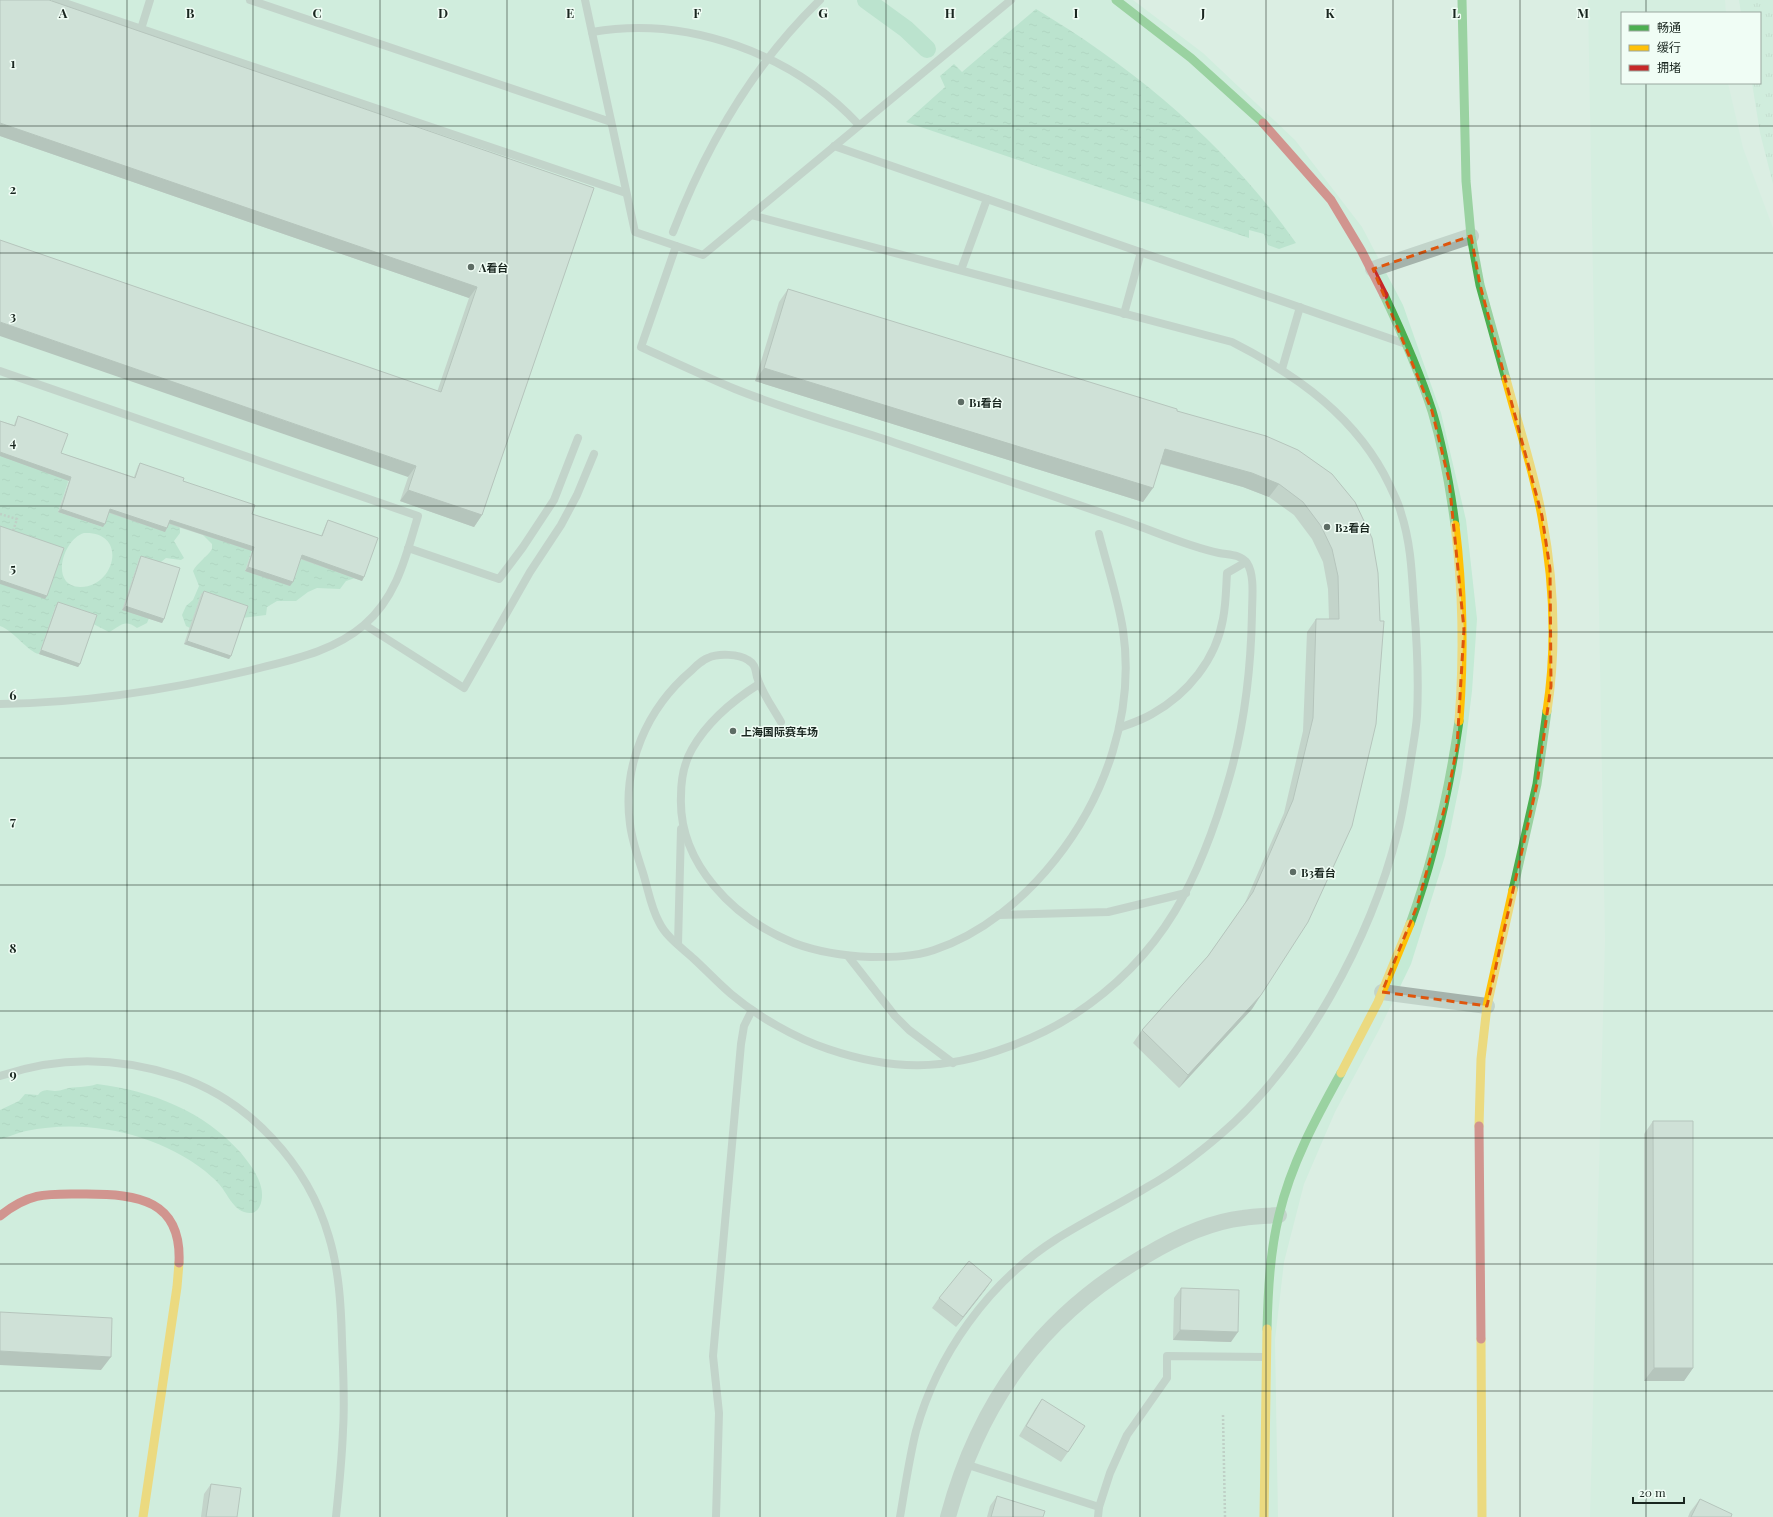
<svg xmlns="http://www.w3.org/2000/svg" width="1773" height="1517" font-family="'Playfair Display','Noto Sans SC',serif">
<defs>
<pattern id="park-tufts" width="24" height="20" patternUnits="userSpaceOnUse"><rect width="24" height="20" fill="#c4ead5"/><path d="M3 7l-1-3M5 7V3M7 7l1-3M15 17l-1-3M17 17v-4M19 17l1-3" fill="none" stroke="#a8c9b6"/></pattern>
<pattern id="water-ripples" width="26" height="14" patternUnits="userSpaceOnUse"><rect width="26" height="14" fill="#94d6b4"/><path d="M2 4q2-2 4 0t4 0M15 11q2-2 4 0t4 0" fill="none" stroke="#7fb89a"/></pattern>
</defs>
<rect width="100%" height="100%" fill="#dbeee3"/>
<path fill="#ceeedc" d="M1588,0H1725L1726,13H1622V83H1728L1743,148L1773,228V1517H1590L1605,940Z"/>
<path fill="url(#park-tufts)" d="M1739,0H1773V184L1760,133L1752,83H1760V13H1741Z"/>
<path fill="#c4ead5" d="M0,0H1133L1203,53L1295,140L1362,227L1403,305L1441,413L1466,520L1477,619L1472,691L1462,772L1445,856L1411,964L1380,1028L1335,1112L1304,1184L1284,1262L1275,1340L1278,1517H0Z"/>
<g fill="url(#water-ripples)" fill-rule="evenodd">
<path d="M1036,9C1136,69 1229,147 1296,243L1279,249L1268,245L1264,234L1249,230V238L906,122L945,87L940,76L954,64L962,72Z"/>
<path d="M0,447L61,464L68,482L58,512L103,527L112,499L174,505L180,529V533L174,541L184,558L181,560L166,558L157,565L139,559L123,609L149,618L147,623L137,628C124,618 120,627 109,632L56,605L39,654C28,652 14,631 0,626ZM84,533C129,531 115,588 80,587C49,586 63,539 84,533Z"/>
<path d="M203,535L255,541L245,571L290,585L303,545L355,578L346,581L340,589L317,588L308,592L296,601H277L267,607L266,615L242,618L201,594L190,628L186,626L182,615L186,606L193,600L199,586L193,571C197,563 207,557 212,549V544Z"/>
<path d="M97,1084C152,1091 204,1111 241,1153C249,1163 258,1174 261,1187C264,1198 261,1218 244,1212C231,1207 227,1192 218,1183C214,1178 209,1175 205,1171C157,1133 86,1118 26,1131C17,1133 9,1137 0,1139V1110L19,1101L25,1094L38,1095C43,1088 48,1091 55,1091C58,1091 62,1090 65,1089C75,1086 87,1088 97,1084Z"/>
</g>
<g fill="none" stroke-linecap="round" stroke-linejoin="round">
<path stroke="#94d6b4" stroke-width="18" d="M866,0L906,29L927,49"/>
<g stroke="#9eaaa2" stroke-width="2.5" stroke-dasharray="2 2" stroke-linecap="butt">
<path d="M0,514L17,519L12,534"/>
<path d="M1223,1415L1225,1517"/>
</g>
<g stroke="#a5b3ac" stroke-width="8">
<path d="M56,0L626,193"/>
<path d="M250,0L611,122"/>
<path d="M585,0L635,232L703,255L1011,0"/>
<path d="M141,29L150,0"/>
<path d="M592,32C688,15 793,54 859,125"/>
<path d="M834,146L1403,343"/>
<path d="M751,215L1232,342C1297,375 1358,418 1390,486C1394,495 1399,504 1401,513C1411,543 1412,575 1414,606C1417,642 1419,679 1417,716C1416,730 1413,745 1411,759C1407,783 1404,807 1398,831C1371,938 1305,1062 1220,1135C1199,1153 1174,1172 1149,1186C1118,1205 1085,1221 1055,1240C988,1283 937,1355 916,1431C909,1459 905,1488 900,1517"/>
<path d="M673,232C706,146 753,65 820,0"/>
<path d="M676,246L641,347C672,361 704,376 735,389C785,409 838,424 890,441C967,467 1045,493 1122,520C1154,531 1186,546 1219,553C1229,555 1240,554 1247,563C1255,575 1252,599 1252,613C1251,668 1245,722 1230,775C1201,877 1164,957 1072,1016C1052,1029 1030,1039 1008,1047C944,1071 893,1071 828,1049C795,1038 757,1016 731,994C718,983 706,970 694,959C682,948 666,937 659,922C651,908 648,889 643,873C638,857 632,841 630,824C622,765 647,708 692,670C695,667 704,659 708,658C718,653 739,654 748,660C756,665 755,669 757,677C762,693 773,708 781,722"/>
<path d="M961,270L987,199"/>
<path d="M1124,314L1141,252"/>
<path d="M1282,369L1300,307"/>
<path d="M0,371L418,516C406,556 397,597 364,625C333,652 290,660 252,670C169,690 85,703 0,704"/>
<path d="M408,548L499,579L523,547L554,500L578,438"/>
<path d="M365,625L464,688L530,572L561,525L577,495L594,454"/>
<path d="M759,684C732,701 708,721 692,749C684,763 681,780 681,796C678,863 734,919 794,943C818,952 845,956 871,957C892,957 914,957 934,950C982,934 1024,899 1055,860C1106,796 1135,712 1123,630C1118,598 1107,566 1099,534"/>
<path d="M1119,728C1130,724 1142,720 1152,714C1188,694 1216,659 1223,619C1226,604 1226,589 1227,573L1246,562"/>
<path d="M999,915L1108,912L1186,893"/>
<path d="M678,944L681,829"/>
<path d="M848,956L895,1016L909,1030L953,1063"/>
<path d="M0,1076C58,1056 119,1057 177,1076C249,1100 308,1164 329,1237C339,1270 341,1305 342,1340C343,1370 345,1400 343,1430C342,1459 339,1488 336,1517"/>
<path d="M965,1464L1099,1507"/>
<path d="M716,1517L719,1413L713,1356L741,1044L744,1026L752,1010"/>
<path d="M1098,1517L1099,1507L1110,1473L1127,1435L1167,1378V1356L1265,1357"/>
</g>
<g stroke="#a5b3ac" stroke-width="16">
<path d="M1373,269L1471,236"/>
<path d="M1382,992L1487,1006"/>
<path d="M948,1517C979,1402 1041,1316 1145,1256C1175,1238 1208,1222 1243,1218C1255,1216 1267,1216 1279,1215"/>
</g>
<g stroke="#4caf50" stroke-width="9">
<path d="M1116,0L1191,58L1263,123"/>
<path d="M1462,0L1466,181L1471,236L1480,285L1506,379"/>
<path d="M1384,295C1402,333 1419,371 1432,411C1443,448 1450,487 1455,525"/>
<path d="M1513,890L1537,784L1547,711"/>
<path d="M1410,924C1434,858 1449,791 1459,721"/>
<path d="M1267,1329C1268,1291 1270,1252 1279,1215C1291,1164 1316,1118 1341,1073"/>
</g>
<g stroke="#ffc107" stroke-width="9">
<path d="M1506,379C1518,425 1534,471 1542,517C1554,581 1557,647 1547,711"/>
<path d="M1455,525C1463,590 1464,656 1459,721"/>
<path d="M1341,1073L1378,1002L1410,924"/>
<path d="M1479,1126L1481,1059L1487,1006L1513,890"/>
<path d="M1481,1339L1482,1517"/>
<path d="M143,1517L177,1287L179,1263"/>
<path d="M1264,1517L1267,1329"/>
</g>
<g stroke="#c62828" stroke-width="9">
<path d="M1263,123L1331,200L1361,250L1384,295"/>
<path d="M1479,1126L1481,1339"/>
<path d="M0,1216C31,1191 49,1194 86,1194C138,1194 182,1200 179,1263"/>
</g>
</g>
<g fill="#a7b4ac">
<path d="M0,136L594,188L482,515L474,527L400,501L469,298Z"/>
<path d="M788,289L1177,411L1372,538L1261,995L1252,1009L1179,1088L1133,1043L1142,1030L1208,956L1244,905L1284,813L1303,731L1307,632L1316,619H1329L1328,589L1323,562L1312,539L1294,515L1269,497L1243,487L1160,464L1143,502L755,381L779,302Z"/>
<path d="M18,416L61,453L134,477L138,466L140,463L183,481L252,514L321,536L326,524L328,520L364,577L362,581L300,559L290,586L245,571L252,551L169,524L165,532L109,513L103,527L58,512L69,481L0,456V421L14,425L16,420Z"/>
<path d="M141,556L164,619L162,623L122,610L139,559Z"/>
<path d="M204,591L231,656L229,659L184,644L201,594Z"/>
<path d="M58,602L80,664L78,667L39,654L56,605Z"/>
<path d="M1653,1121L1693,1368L1684,1381H1644V1134Z"/>
<path d="M992,1280L985,1290L956,1327L932,1308L939,1298Z"/>
<path d="M1181,1288L1231,1342L1173,1340L1174,1298Z"/>
<path d="M1042,1399L1068,1452L1061,1462L1019,1436L1035,1409Z"/>
<path d="M211,1484L237,1517H201L204,1494Z"/>
<path d="M997,1496L1043,1517H987L990,1506Z"/>
<path d="M1700,1499L1731,1517H1688L1690,1512Z"/>
</g>
<g fill="#88928c">
<path d="M0,123L477,287L469,298L0,136Z"/>
<path d="M0,322L416,466L408,477L0,336Z"/>
<path d="M764,368L1153,488L1143,502L755,381Z"/>
<path d="M1165,449L1252,473L1279,484L1269,497L1243,487L1155,462Z"/>
<path d="M0,452L71,477L69,481L0,456Z"/>
<path d="M408,490L482,515L474,527L400,501Z"/>
<path d="M61,509L105,524L103,527L58,512Z"/>
<path d="M110,509L167,528L165,532L108,512Z"/>
<path d="M170,520L254,547L252,551L168,523Z"/>
<path d="M302,555L364,577L362,581L299,558Z"/>
<path d="M248,567L293,582L290,586L245,571Z"/>
<path d="M0,580L47,596L45,599L0,584Z"/>
<path d="M125,606L164,619L162,623L122,610Z"/>
<path d="M187,641L231,656L229,659L184,644Z"/>
<path d="M41,650L80,664L78,667L39,654Z"/>
<path d="M1261,995L1252,1009L1179,1088L1188,1075Z"/>
<path d="M992,1280L985,1290L956,1327L963,1317Z"/>
<path d="M1180,1330L1238,1332L1231,1342L1173,1340Z"/>
<path d="M0,1351L111,1357L101,1370L0,1365Z"/>
<path d="M1654,1368H1693L1684,1381H1644Z"/>
</g>
<g fill="#c2d1c8" stroke="#88928c">
<path d="M0,0H49L594,188L482,515L408,490L416,466L0,322V240L441,392L477,287L0,123Z"/>
<path d="M788,289L1177,409V411L1266,436L1298,450L1332,474L1355,502L1372,538L1378,573L1380,621H1384L1376,724L1352,826L1308,922L1261,995L1188,1075L1142,1030L1208,956L1253,892L1293,800L1313,718L1316,619H1339L1338,576L1332,549L1321,526L1303,502L1279,484L1252,473L1165,449L1153,488L764,368Z"/>
<path d="M18,416L68,434L61,453L135,478L140,463L184,478L183,481L255,505L252,514L322,536L328,520L378,538L364,577L302,555L293,582L248,567L254,547L170,520L167,528L110,509L105,524L61,509L71,477L0,452V421L15,426Z"/>
<path d="M0,526L64,548L47,596L0,580Z"/>
<path d="M141,556L180,568L164,619L125,606Z"/>
<path d="M204,591L248,606L231,656L187,641Z"/>
<path d="M58,602L97,615L80,664L41,650Z"/>
<path d="M1653,1121H1693V1368H1654Z"/>
<path d="M969,1261L992,1280L963,1317L939,1298Z"/>
<path d="M1181,1288L1239,1290L1238,1332L1180,1330Z"/>
<path d="M0,1312L112,1318L111,1357L0,1351Z"/>
<path d="M1042,1399L1085,1426L1068,1452L1026,1426Z"/>
<path d="M211,1484L241,1488L237,1517H206Z"/>
<path d="M997,1496L1045,1511L1043,1517H991Z"/>
<path d="M1700,1499L1732,1514L1731,1517H1691Z"/>
</g>
<path d="M0 0H1773V1517H0ZM1471,236L1480,285L1542,516L1550,569L1551,686L1537,784L1487,1006L1382,992L1417,906L1446,803L1457,747L1464,629L1449,480L1432,411L1373,269Z" fill="#dbeee3" fill-opacity=".55" fill-rule="evenodd"/>
<path fill="none" stroke="#de560d" stroke-width="3" stroke-dasharray="8 5" stroke-linejoin="round" d="M1471,236L1480,285L1542,516L1550,569L1551,686L1537,784L1487,1006L1382,992L1417,906L1446,803L1457,747L1464,629L1449,480L1432,411L1373,269Z"/>
<path fill="none" stroke="#19261f" stroke-width="1" stroke-opacity="0.55" d="M127,0V1517M253,0V1517M380,0V1517M507,0V1517M633,0V1517M760,0V1517M886,0V1517M1013,0V1517M1140,0V1517M1266,0V1517M1393,0V1517M1520,0V1517M1646,0V13M1646,83V1517M0,126H1773M0,253H1773M0,379H1773M0,506H1773M0,632H1773M0,758H1773M0,885H1773M0,1011H1773M0,1138H1773M0,1264H1773M0,1391H1773"/>
<g fill="#5d6c64" stroke="#f0fdf5" stroke-width="1.5">
<circle cx="471" cy="267" r="4"/>
<circle cx="961" cy="402" r="4"/>
<circle cx="1327" cy="527" r="4"/>
<circle cx="733" cy="731" r="4"/>
<circle cx="1293" cy="872" r="4"/>
</g>
<g text-anchor="middle" dominant-baseline="central" stroke-width="3" stroke-linejoin="round" paint-order="stroke">
<g font-size="11" font-weight="bold" fill="#19261f" stroke="#f0fdf5" text-anchor="start">
<text x="479" y="267">A看台</text>
<text x="969" y="402">B1看台</text>
<text x="1335" y="527">B2看台</text>
<text x="741" y="731">上海国际赛车场</text>
<text x="1301" y="872">B3看台</text>
</g>
</g>
<g font-size="13" text-anchor="middle" font-weight="bold" fill="#19261f" stroke="#f0fdf5" stroke-width="3" stroke-linejoin="round" paint-order="stroke">
<text x="63" y="18">A</text>
<text x="190" y="18">B</text>
<text x="317" y="18">C</text>
<text x="443" y="18">D</text>
<text x="570" y="18">E</text>
<text x="697" y="18">F</text>
<text x="823" y="18">G</text>
<text x="950" y="18">H</text>
<text x="1076" y="18">I</text>
<text x="1203" y="18">J</text>
<text x="1330" y="18">K</text>
<text x="1456" y="18">L</text>
<text x="1583" y="18">M</text>
<text x="13" y="68">1</text>
<text x="13" y="194">2</text>
<text x="13" y="321">3</text>
<text x="13" y="447">4</text>
<text x="13" y="573">5</text>
<text x="13" y="700">6</text>
<text x="13" y="826">7</text>
<text x="13" y="953">8</text>
<text x="13" y="1079">9</text>
</g>
<rect x="1621" y="12" width="140" height="72" fill="#f0fdf5" stroke="#9aa79f"/>
<rect x="1629" y="25" width="20" height="6" fill="#4caf50" stroke="#9aa79f"/>
<text x="1657" y="32" font-size="12" fill="#19261f">畅通</text>
<rect x="1629" y="45" width="20" height="6" fill="#ffc107" stroke="#9aa79f"/>
<text x="1657" y="52" font-size="12" fill="#19261f">缓行</text>
<rect x="1629" y="65" width="20" height="6" fill="#c62828" stroke="#9aa79f"/>
<text x="1657" y="72" font-size="12" fill="#19261f">拥堵</text>
<path d="M1633 1497v6h51v-6" fill="none" stroke="#19261f" stroke-width="2"/>
<text x="1639" y="1497" font-size="12" fill="#19261f" stroke="#f0fdf5" stroke-width="3" paint-order="stroke">20 m</text>
</svg>
